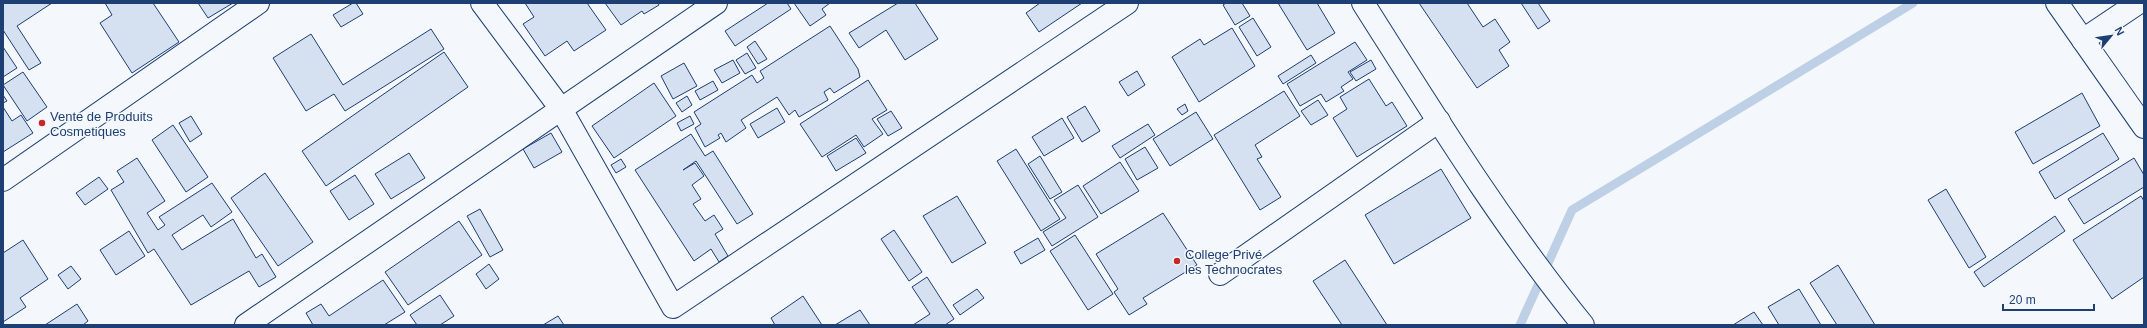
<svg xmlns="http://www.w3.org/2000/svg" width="2147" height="328" font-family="Helvetica,sans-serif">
<rect width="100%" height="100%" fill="#f4f7fb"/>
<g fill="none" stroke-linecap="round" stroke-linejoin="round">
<path stroke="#bed0e5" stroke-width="9" d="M1520,325L1572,210L1913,3"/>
</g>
<g fill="#d5e0f0" stroke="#1d3f73">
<path d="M3,3H52L17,26L41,63L29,70L3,30Z"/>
<path d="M105,3H153L179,42L132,73L100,23L112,15Z"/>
<path d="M198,3H233L208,18Z"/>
<path d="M353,3H356L363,14L341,27L333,15Z"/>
<path d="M525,3H587L606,30L574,51L567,41L545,56L523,24L534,17Z"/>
<path d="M605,3H658L659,5L644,14L642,11L621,25Z"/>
<path d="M768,3H787L791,9L735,46L725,31Z"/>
<path d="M794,3H830L822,9L826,15L810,26Z"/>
<path d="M898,3H915L938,39L905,60L886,30L859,48L849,33Z"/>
<path d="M1040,3H1082L1039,32L1026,13Z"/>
<path d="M1226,3H1242L1250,16L1235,25L1223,5Z"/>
<path d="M1278,3H1317L1335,33L1307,50Z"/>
<path d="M1419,3H1467L1483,27L1495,19L1510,42L1499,50L1509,66L1477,88Z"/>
<path d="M1521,3H1538L1550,21L1538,29Z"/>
<path d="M1253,18L1271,47L1257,56L1239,27Z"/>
<path d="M830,26L858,69L860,77L834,93L830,88L824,92L828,100L799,117L795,110L789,115L777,97L741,120L746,128L726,142L721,133L718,135L720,138L705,147L695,128L701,124L694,112L752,75L757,83L764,78L760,71Z"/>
<path d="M1232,28L1255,66L1199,102L1172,57L1200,39L1204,45Z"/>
<path d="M431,29L444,49L345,111L334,94L306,111L273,58L311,34L343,85Z"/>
<path d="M755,41L767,59L758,64L747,47Z"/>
<path d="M1355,42L1367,60L1348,72L1353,79L1341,87L1344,91L1326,102L1321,94L1300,106L1287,84Z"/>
<path d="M3,47L17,68L3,77Z"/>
<path d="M444,52L468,87L326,186L302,151Z"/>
<path d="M747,53L756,68L745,74L736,60Z"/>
<path d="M1311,55L1316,63L1283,84L1278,76Z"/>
<path d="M733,60L740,73L722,83L714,70Z"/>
<path d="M1371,60L1376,69L1356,81L1350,72Z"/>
<path d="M684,63L697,86L673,99L661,76Z"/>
<path d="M1137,71L1145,85L1128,96L1119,82Z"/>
<path d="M23,72L47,107L27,121L3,85Z"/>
<path d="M1369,79L1386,106L1392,102L1407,126L1357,157L1333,118L1347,109L1340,97Z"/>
<path d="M868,80L887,110L872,119L883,134L864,147L856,135L822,157L800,124Z"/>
<path d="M713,81L718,90L700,100L695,91Z"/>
<path d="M654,83L676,116L614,158L592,126Z"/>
<path d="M1284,91L1300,116L1255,145L1262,157L1257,159L1281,197L1260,210L1214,135Z"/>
<path d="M2082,93L2100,126L2033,164L2015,132Z"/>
<path d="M3,95L7,101L3,103Z"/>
<path d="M687,96L692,105L682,112L676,103Z"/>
<path d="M1318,100L1328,115L1311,125L1301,111Z"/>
<path d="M1185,104L1188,111L1182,115L1177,109Z"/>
<path d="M1085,106L1100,131L1082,142L1067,117Z"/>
<path d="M3,107L12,121L21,115L33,133L3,152Z"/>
<path d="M777,108L785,122L758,138L750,124Z"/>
<path d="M891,111L902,128L888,136L877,119Z"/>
<path d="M1196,112L1213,139L1170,166L1153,139Z"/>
<path d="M191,116L202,134L190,142L179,123Z"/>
<path d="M690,116L694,124L681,131L677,123Z"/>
<path d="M1062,118L1074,138L1044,156L1032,137Z"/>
<path d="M1148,124L1155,135L1120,158L1112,146Z"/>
<path d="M173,125L208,177L186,192L152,140Z"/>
<path d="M551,133L562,152L534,168L523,149Z"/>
<path d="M2103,133L2119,159L2055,199L2039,172Z"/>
<path d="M691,134L705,156L713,151L753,214L737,224L696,161L683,170L695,163L704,176L692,185L701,199L693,204L705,221L714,215L723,229L715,234L728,256L719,262L711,249L694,261L635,170Z"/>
<path d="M856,138L866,153L836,171L827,156Z"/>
<path d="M1145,147L1158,168L1137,180L1125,159Z"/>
<path d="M1016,149L1060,219L1041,231L997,161Z"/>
<path d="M409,153L425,178L391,199L375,174Z"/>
<path d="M1040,156L1062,192L1050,199L1028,164Z"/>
<path d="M137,158L165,201L147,213L158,230L165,225L159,217L212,183L232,212L211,227L203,215L172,235L182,250L233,219L256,258L262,254L276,277L259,287L249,271L191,305L154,249L148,253L111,190L124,182L117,171Z"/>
<path d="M2134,158L2144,175V187L2084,224L2068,199Z"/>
<path d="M621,159L626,167L616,173L611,165Z"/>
<path d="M1120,162L1139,191L1101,214L1083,186Z"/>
<path d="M1441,169L1471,218L1394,264L1365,215Z"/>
<path d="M265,173L313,242L278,266L231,198Z"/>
<path d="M355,175L374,204L349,220L330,191Z"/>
<path d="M99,177L108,189L85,205L76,193Z"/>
<path d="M1078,185L1098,217L1052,246L1043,232L1066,218L1054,200Z"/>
<path d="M1946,189L1986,257L1969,268L1928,200Z"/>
<path d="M957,196L986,243L952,263L923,216Z"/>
<path d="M2141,196L2144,201V277L2112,299L2073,240Z"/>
<path d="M480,209L503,250L490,257L467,216Z"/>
<path d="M1163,213L1197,265L1143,298L1147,304L1129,315L1114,292L1118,289L1096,254Z"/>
<path d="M2055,216L2065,231L1984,287L1974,272Z"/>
<path d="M459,221L482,255L408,305L385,272Z"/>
<path d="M894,230L922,272L909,281L881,239Z"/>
<path d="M129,231L145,256L116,275L100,250Z"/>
<path d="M1075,235L1113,294L1088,310L1050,251Z"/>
<path d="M1038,238L1045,250L1021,264L1014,252Z"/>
<path d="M23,240L48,279L20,298L26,307L3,322V253Z"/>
<path d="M1345,260L1387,325H1342L1313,281Z"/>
<path d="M489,264L499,279L486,289L476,274Z"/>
<path d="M1838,265L1875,325H1837L1810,283Z"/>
<path d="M71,266L81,279L68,289L58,275Z"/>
<path d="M927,277L954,319L945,325H913L930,314L912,287Z"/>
<path d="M383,280L405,312L384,325H313L306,313L321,304L329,316Z"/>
<path d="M977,289L984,298L960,315L953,305Z"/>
<path d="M1799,289L1821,325H1779L1768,307Z"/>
<path d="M440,295L454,316L440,325H417L410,315Z"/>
<path d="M803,296L822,325H775L771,318Z"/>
<path d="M77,304L88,321L83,325H45Z"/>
<path d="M860,310L870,325H835Z"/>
<path d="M1754,312L1763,325H1733Z"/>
<path d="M558,316L564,325H543Z"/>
</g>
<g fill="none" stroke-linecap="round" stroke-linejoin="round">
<g stroke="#1d3f73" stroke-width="24">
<g id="street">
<path d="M482,3L561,109L673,307L1127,3"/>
<path d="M1363,3C1433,113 1501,224 1583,325"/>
<path d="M2057,3L2144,127"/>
<path d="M2083,40L2138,3"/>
<path d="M3,180L258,3"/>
<path d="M1220,274L1439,121"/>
<path d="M246,325L716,3"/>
</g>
</g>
<use href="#street" stroke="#f4f7fb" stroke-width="22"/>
</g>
<g fill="#c62828" stroke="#f4f7fb" stroke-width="1.5">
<circle cx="42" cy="123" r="4"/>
<circle cx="1177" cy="261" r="4"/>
</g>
<g text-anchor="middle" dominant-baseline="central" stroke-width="3" stroke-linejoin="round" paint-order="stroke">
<g font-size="13" fill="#1d3f73" stroke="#f4f7fb" text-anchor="start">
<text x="50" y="116">Vente de Produits<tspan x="50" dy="15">Cosmetiques</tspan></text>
<text x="1185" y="254">College Privé<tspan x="1185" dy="15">les Technocrates</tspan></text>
</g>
</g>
<rect width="2147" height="328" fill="none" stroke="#1d3f73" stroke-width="8"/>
<g transform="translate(2111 36) rotate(61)" stroke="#f4f7fb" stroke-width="3" paint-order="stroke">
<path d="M0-3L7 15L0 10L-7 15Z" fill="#1d3f73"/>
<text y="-6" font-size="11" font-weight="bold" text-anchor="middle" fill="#1d3f73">N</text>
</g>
<path d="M2003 304v6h91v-6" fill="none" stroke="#1d3f73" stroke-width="2"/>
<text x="2009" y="304" font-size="12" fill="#1d3f73" stroke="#f4f7fb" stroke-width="3" paint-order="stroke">20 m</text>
</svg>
